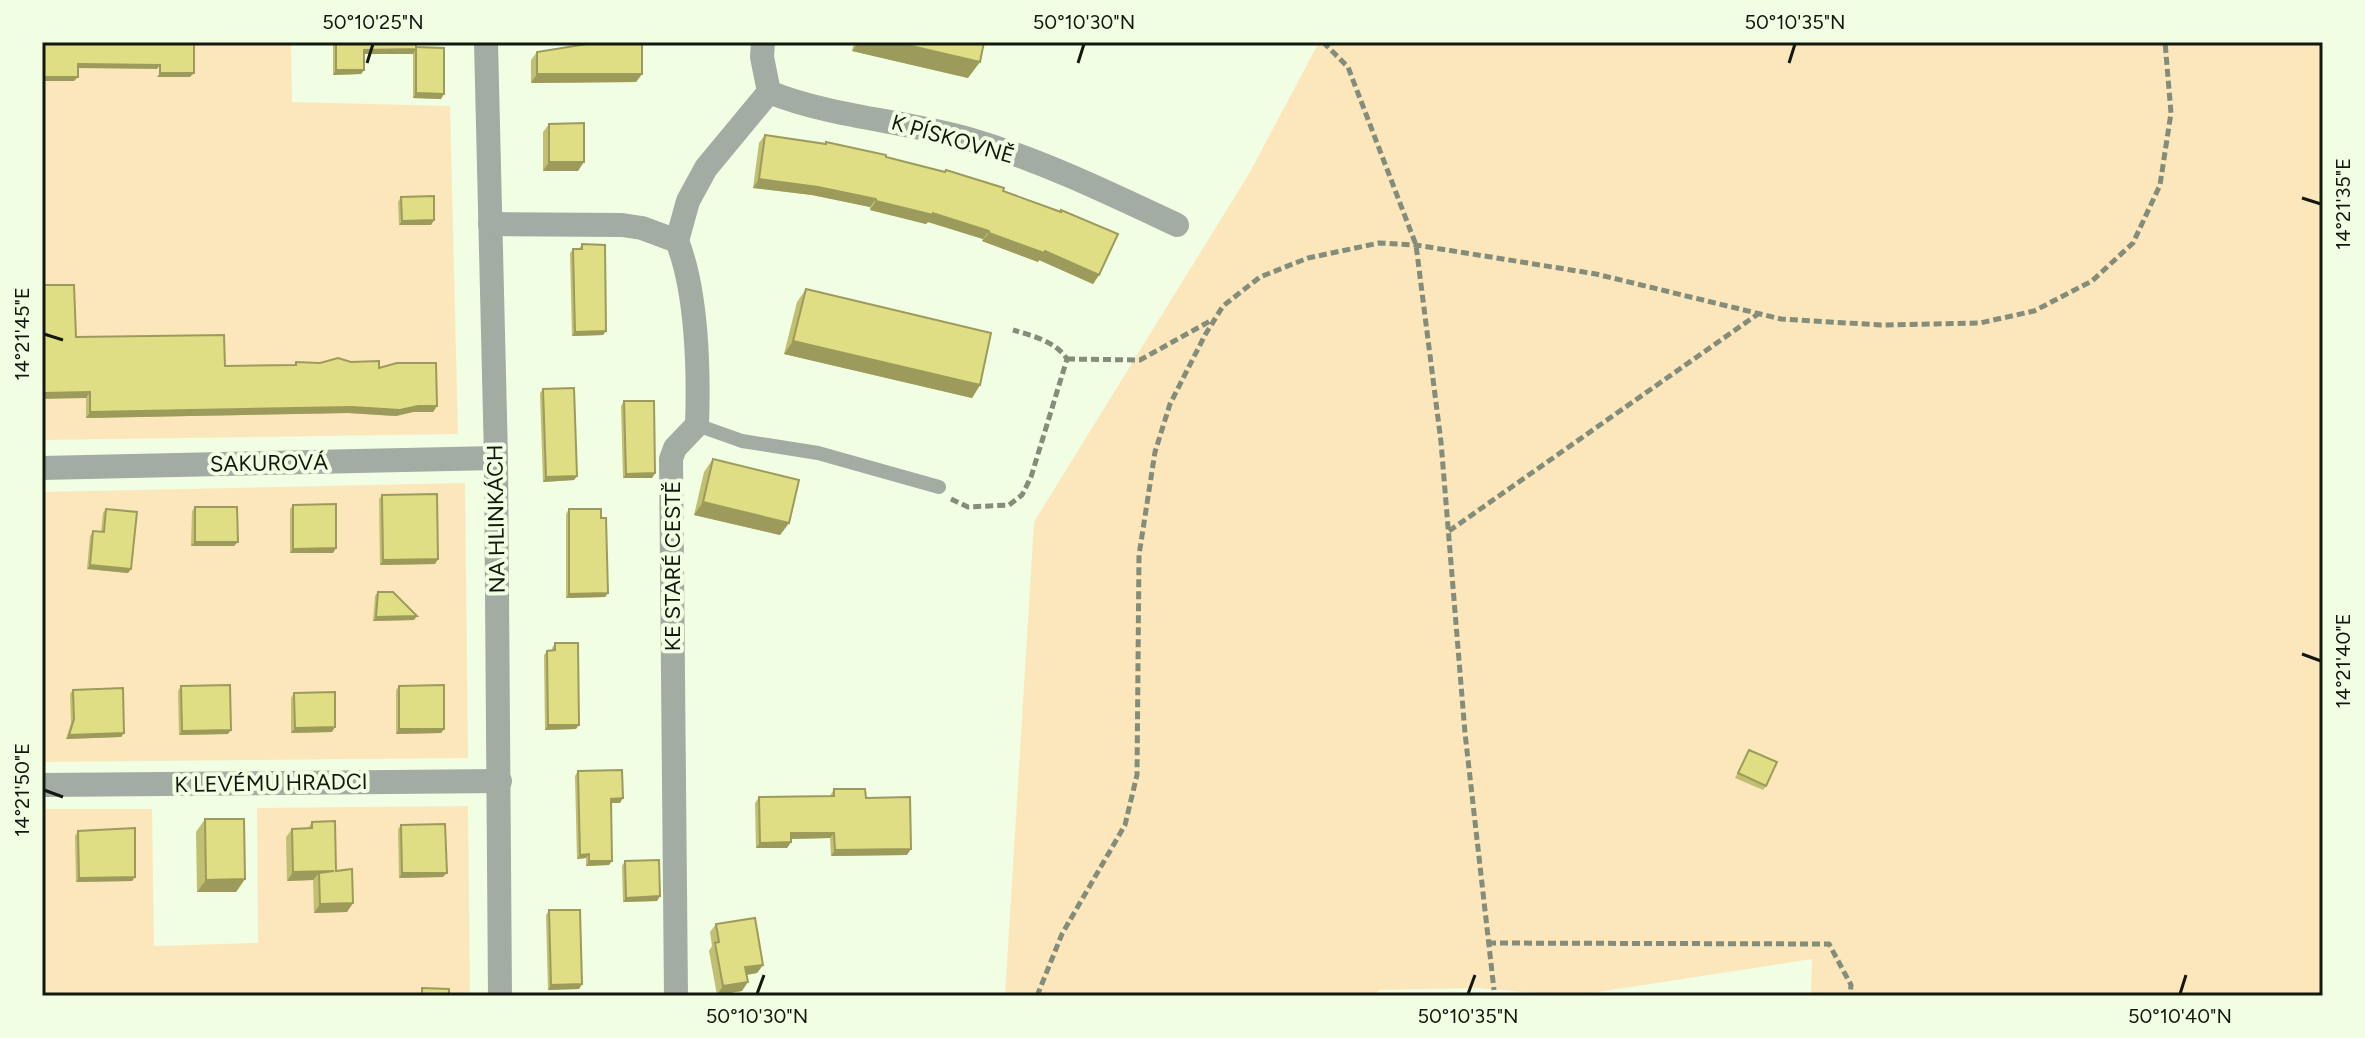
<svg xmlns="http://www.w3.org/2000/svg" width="2365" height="1038" font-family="Figtree,sans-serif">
<rect width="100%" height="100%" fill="#f1fee3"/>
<g fill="#fbe7bb">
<path d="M42,42H291L292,102L450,106L458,434L42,440Z"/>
<path d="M1319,42H2323V996H1811L1812,959L1572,996L1476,988L1380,990L1371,996H1005L1034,522L1250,172Z"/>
<path d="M465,483L468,758L42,762V492Z"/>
<path d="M468,806L470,996H42V809H152L154,946L258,943L257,808Z"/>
</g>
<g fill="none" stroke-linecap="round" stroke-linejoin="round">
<g stroke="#848d7a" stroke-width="5" stroke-dasharray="8 4" stroke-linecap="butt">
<path d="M1323,42L1348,67L1416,245L1441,442L1465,733L1494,990"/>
<path d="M1067,359L1140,360L1212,320"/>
<path d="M951,499L968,507L1009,505L1022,495L1031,477L1067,359C1055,341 1033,336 1013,330"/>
<path d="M1449,531L1758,314"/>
<path d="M1488,943L1829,944L1851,985L1850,996"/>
<path d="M1037,996L1062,934L1125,825L1137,775L1139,555L1155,452L1170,404L1205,335L1223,306L1260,277L1308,258L1379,243L1416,245L1596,274L1781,319L1881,325L1980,323L2034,311L2092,281L2133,243L2160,185L2171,113L2165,42"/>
</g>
<path stroke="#a2aca3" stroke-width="14" d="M697,425L742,441L818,453L939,487"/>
<g stroke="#a2aca3" stroke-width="24">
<path d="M486,42L496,458L500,996"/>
<path d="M763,42L762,57L769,92C830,117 907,121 972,140C1043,161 1111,194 1177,225"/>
<path d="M490,224L622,225L642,228L677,241C697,291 699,370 697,425L675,448L671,459L676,996"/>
<path d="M677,241L688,201L706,168L769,92"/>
<path d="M42,468L496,458"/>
<path d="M42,785L500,781"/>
</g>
</g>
<g fill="#c1bf72">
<path d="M333,42H416V47L441,99L413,98V54H364V70L361,74L333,75Z"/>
<path d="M854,42H984L968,78L852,51Z"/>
<path d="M537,52L642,74L636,82L531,83V60Z"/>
<path d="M549,124L578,171H543V132Z"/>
<path d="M765,135L825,144L826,142L886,157L1003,191L1099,275L1093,284L1039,260L1038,262L982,241L983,239L928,222L926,224L870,210V207L812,195L753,188L759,143Z"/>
<path d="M401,197L434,220L431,225H399L398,202Z"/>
<path d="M582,244L606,331L603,335L572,336L570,253L573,249H579Z"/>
<path d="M806,289L980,385L972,398L784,354L797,302Z"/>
<path d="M76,337L225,366L294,365L296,362L379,368L437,406L433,412H413L396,416L348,413L86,418V398Z"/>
<path d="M543,389L577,476L574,480L543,482L540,393Z"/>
<path d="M624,401L655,473L652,478H623L621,406Z"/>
<path d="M713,459L789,523L780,535L694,515L704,472Z"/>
<path d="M382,495L438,559L435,564L380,565L379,499Z"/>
<path d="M293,505L336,548L333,553H290V509Z"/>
<path d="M195,507L234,546H191L192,511Z"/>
<path d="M106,509L131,569L128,573L87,569L90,536L93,531L101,532L103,513Z"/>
<path d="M569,509L601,518L608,593L605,597L566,598V514Z"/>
<path d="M378,592L414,620L373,621L375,596Z"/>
<path d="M555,643L576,729L545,730L544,655L547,651L552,650V648Z"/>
<path d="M181,686L228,734L179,735L178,691Z"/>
<path d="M399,686L444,729L441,733L396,734V690Z"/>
<path d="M73,690L124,733L121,737L66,739L71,723L70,694Z"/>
<path d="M294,693L332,732L291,733V698Z"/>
<path d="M1749,750L1766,786L1763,790L1735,778Z"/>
<path d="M578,771L620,803H611L609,865L586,866V858L577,859L575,776Z"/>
<path d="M834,789L866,798L907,855L831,856L830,838L791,839V842L787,848H756L755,803L759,797L830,796Z"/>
<path d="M205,819L245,879L236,892H197L196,832Z"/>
<path d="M312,822L353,903L347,912L314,913L313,880L287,881L286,837L292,829L308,828Z"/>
<path d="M401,825L443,877L399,878L398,829Z"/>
<path d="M78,831L135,877L132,881L76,882L75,836Z"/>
<path d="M625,861L660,896L657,901L623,902L622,866Z"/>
<path d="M549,910L582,984L579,989L548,990L546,915Z"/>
<path d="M716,924L763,965L757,973L747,975L742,991L717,995L709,951L712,946L710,932Z"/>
</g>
<g fill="#9d9b5c">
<path d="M859,42H894L980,62L968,78L852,51Z"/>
<path d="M416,49L413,54H361L364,50Z"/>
<path d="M78,64L160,65L157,69L75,68Z"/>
<path d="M336,70H364L361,74L333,75Z"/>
<path d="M160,73H194L190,77H157Z"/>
<path d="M537,74H642L636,82L531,83Z"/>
<path d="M42,77H78L74,81H42Z"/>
<path d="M416,93L444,94L441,99L413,98Z"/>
<path d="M549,162H584L578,171H543Z"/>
<path d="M759,179L818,187L876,199L870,207L812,195L753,188Z"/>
<path d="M876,201L933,213L989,231L983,239L928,222L926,224L870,210Z"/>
<path d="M434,220L431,225H399L402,221Z"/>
<path d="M989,233L1045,251L1099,275L1093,284L1039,260L1038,262L982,241Z"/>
<path d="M606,331L603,335L572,336L575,332Z"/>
<path d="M793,341L980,385L972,398L784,354Z"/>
<path d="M90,392L86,398L42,399V393Z"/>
<path d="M437,406L433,412H413L396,416L348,413L86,418L90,412Z"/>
<path d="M655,473L652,478H623L626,474Z"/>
<path d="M577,476L574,480L543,482L546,477Z"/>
<path d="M703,502L789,523L780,535L694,515Z"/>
<path d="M195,542H238L234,546H191Z"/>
<path d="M336,548L333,553H290L293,549Z"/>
<path d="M438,559L435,564L380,565L383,560Z"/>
<path d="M90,565L131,569L128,573L87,569Z"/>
<path d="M608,593L605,597L566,598L569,594Z"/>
<path d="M417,616L414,620L373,621L376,617Z"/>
<path d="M548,725H579L576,729L545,730Z"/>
<path d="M335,727L332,732L291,733L295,728Z"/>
<path d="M399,729H444L441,733L396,734Z"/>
<path d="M231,730L228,734L179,735L182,731Z"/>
<path d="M124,733L121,737L66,739L69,735Z"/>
<path d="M623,798L620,803H608L611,799Z"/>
<path d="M791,833H834L830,838L787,839Z"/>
<path d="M791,842L787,848H756L760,843Z"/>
<path d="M911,849L907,855L831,856L835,850Z"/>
<path d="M589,854L586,858L577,859L580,855Z"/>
<path d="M589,861H612L609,865L586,866Z"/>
<path d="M334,871L319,873L313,880L287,881L293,872Z"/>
<path d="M402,873H447L443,877L399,878Z"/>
<path d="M135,877L132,881L76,882L79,878Z"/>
<path d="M245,879L236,892H197L206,880Z"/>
<path d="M660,896L657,901L623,902L626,898Z"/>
<path d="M353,903L347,912L314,913L320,904Z"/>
<path d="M763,965L757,973L739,976L745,967Z"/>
<path d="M748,982L742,991L717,995L723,986Z"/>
<path d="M582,984L579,989L548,990L551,985Z"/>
</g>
<g fill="#e0de84" stroke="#9d9b5c" stroke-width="2">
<path d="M42,42H194V73H160V65L78,64V77H42Z"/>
<path d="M336,42H416V47L444,48V94L416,93V49L364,50V70H336Z"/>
<path d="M599,42H642V74H537V52Z"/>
<path d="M894,42H984L980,62Z"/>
<path d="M584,123V162H549V124Z"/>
<path d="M765,135L826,144V142L886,155V157L945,172L946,170L1004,188L1003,191L1061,212V210L1118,234L1099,275L1045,251L1044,253L989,233V231L933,213V215L876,201V199L818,187L759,179Z"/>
<path d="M434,196V220L402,221L401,197Z"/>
<path d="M582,244L605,245L606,331L575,332L573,249H582Z"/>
<path d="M42,285H74L76,337L224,335L225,366L296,365V362L320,363L338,358L351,362L379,361V368L397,363H436L437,406H418L400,410L352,407L90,412V392L42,393Z"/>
<path d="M806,289L991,333L980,385L793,341Z"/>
<path d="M574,388L577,476L546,477L543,389Z"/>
<path d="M624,401H654L655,473L626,474Z"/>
<path d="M713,459L799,480L789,523L703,502Z"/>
<path d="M437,494L438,559L383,560L382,495Z"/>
<path d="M336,504V548L293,549V505Z"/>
<path d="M195,507H237L238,542H195Z"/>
<path d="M106,509L137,512L131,569L90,565L93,531L104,532Z"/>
<path d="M569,509H601V518H606L608,593L569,594Z"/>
<path d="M378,592H393L417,616L376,617Z"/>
<path d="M555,643H578L579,725H548L547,651L555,650Z"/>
<path d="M230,685L231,730L182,731L181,686Z"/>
<path d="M444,685V729H399V686Z"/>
<path d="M123,688L124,733L69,735L74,719L73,690Z"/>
<path d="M335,692V727L295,728L294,693Z"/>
<path d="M1749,750L1777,762L1766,786L1738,773Z"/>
<path d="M622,770L623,798L611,799L612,861H589V854L580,855L578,771Z"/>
<path d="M834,789H865L866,798L910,797L911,849L835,850L834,833H791V842L760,843L759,797L834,796Z"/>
<path d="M205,819H244L245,879L206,880Z"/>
<path d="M335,821L336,871L352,869L353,903L320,904L319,873L334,871L293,872L292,829L312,828V822Z"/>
<path d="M445,824L447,873H402L401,825Z"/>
<path d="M135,828V877L79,878L78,831Z"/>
<path d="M659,860L660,896L626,898L625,861Z"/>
<path d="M549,910H580L582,984L551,985Z"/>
<path d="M755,918L763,965L745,967L748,982L723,986L715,943L719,942L716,924Z"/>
<path d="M422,988L449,989V996H422Z"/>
</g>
<path fill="none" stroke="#13180e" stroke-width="3" d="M367,63L373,44M1078,63L1084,44M1789,63L1795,44M2302,198L2321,204M44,334L63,340M2302,654L2321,661M44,790L63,797M757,994L764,975M1468,994L1475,975M2180,994L2186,975"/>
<g text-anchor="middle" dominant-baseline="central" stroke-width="8" stroke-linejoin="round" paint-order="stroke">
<g font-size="22" fill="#13180e" stroke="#f1fee3">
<text transform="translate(953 139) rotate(16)">K PÍSKOVNĚ</text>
<text transform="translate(269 463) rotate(-1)">SAKUROVÁ</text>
<text transform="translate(496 519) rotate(-91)">NA HLINKÁCH</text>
<text transform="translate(672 566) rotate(-90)">KE STARÉ CESTĚ</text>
<text transform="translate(271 783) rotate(-1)">K LEVÉMU HRADCI</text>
</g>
</g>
<rect width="2365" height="1038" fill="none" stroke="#f1fee3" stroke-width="88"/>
<rect x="44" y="44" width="2277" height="950" fill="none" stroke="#13180e" stroke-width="3"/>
<g font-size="20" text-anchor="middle" fill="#13180e">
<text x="373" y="29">50°10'25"N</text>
<text x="1084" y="29">50°10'30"N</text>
<text x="1795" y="29">50°10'35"N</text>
<text transform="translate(2343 204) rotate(-90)" y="7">14°21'35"E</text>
<text transform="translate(22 334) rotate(-90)" y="7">14°21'45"E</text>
<text transform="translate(2343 661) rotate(-90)" y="7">14°21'40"E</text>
<text transform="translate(22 790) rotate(-90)" y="7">14°21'50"E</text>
<text x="757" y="1023">50°10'30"N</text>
<text x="1468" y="1023">50°10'35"N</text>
<text x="2180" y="1023">50°10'40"N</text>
</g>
</svg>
